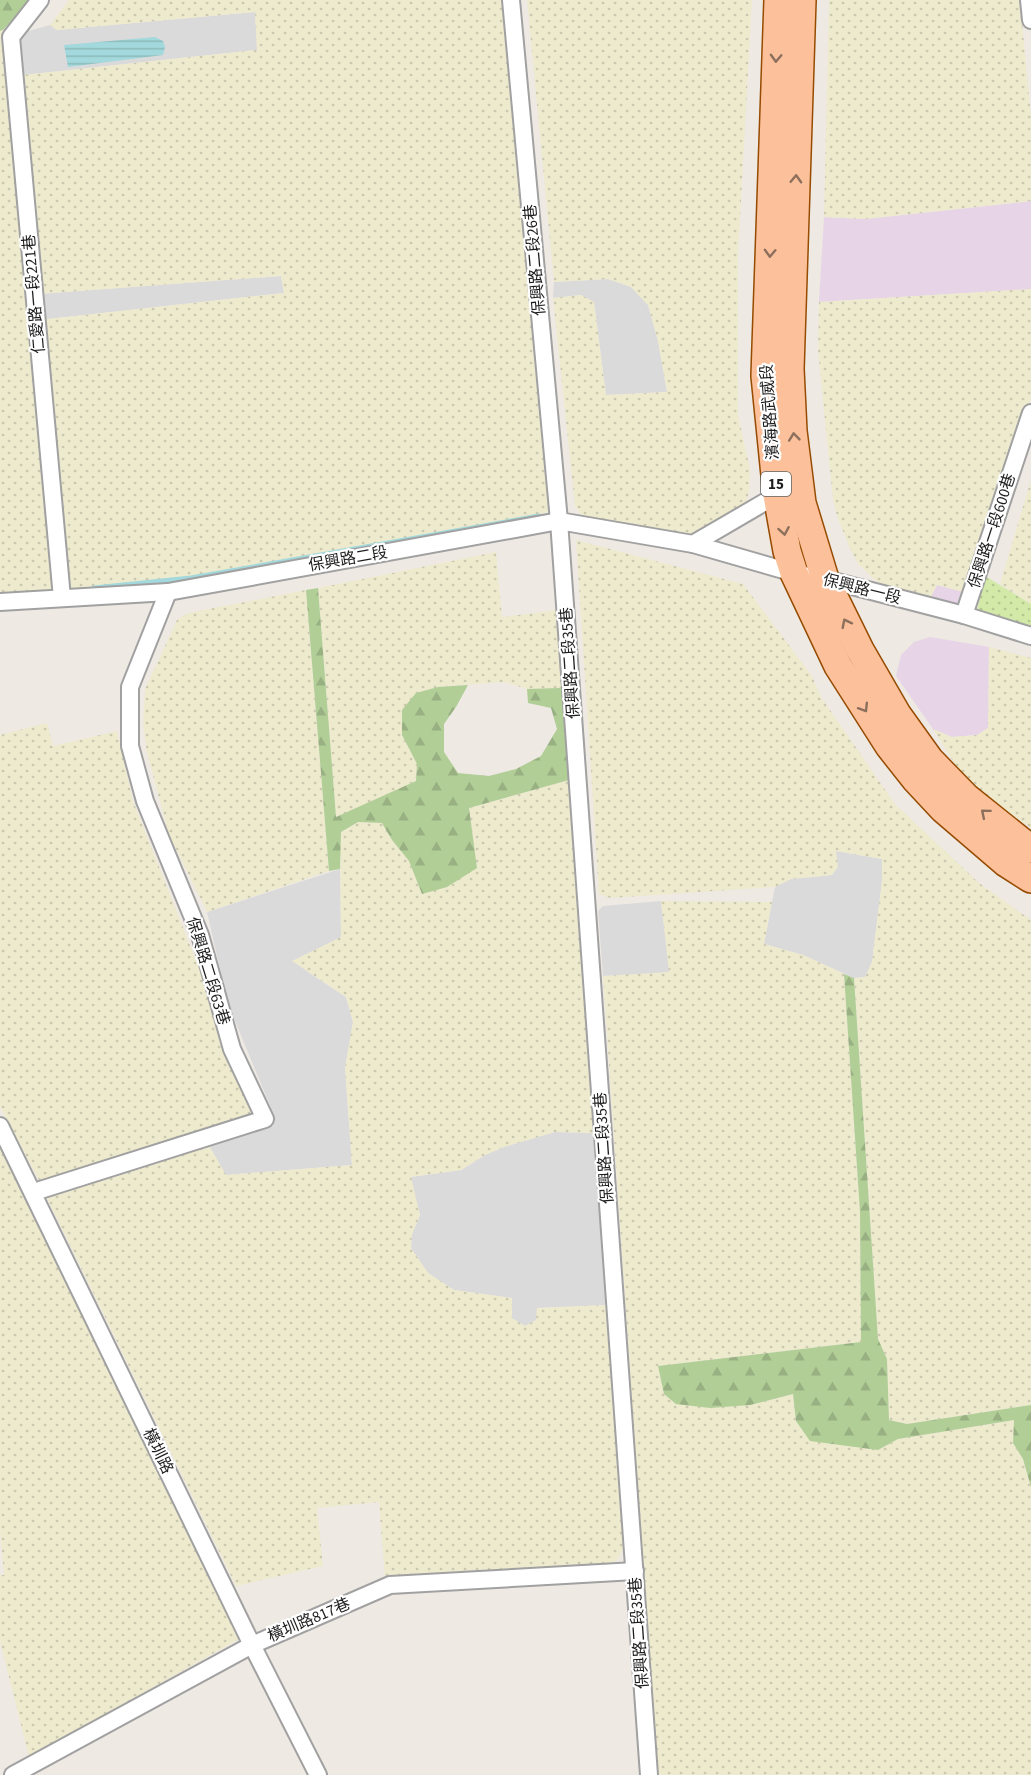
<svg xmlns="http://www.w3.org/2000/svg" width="1031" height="1775" font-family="'Source Sans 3','Noto Sans TC',sans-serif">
<defs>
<pattern id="farmland-dots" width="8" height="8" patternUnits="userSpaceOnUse" patternTransform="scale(1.5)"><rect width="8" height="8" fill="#edeace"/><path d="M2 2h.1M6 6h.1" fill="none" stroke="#cbc8b0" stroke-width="1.8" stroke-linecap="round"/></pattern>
<pattern id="grass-dots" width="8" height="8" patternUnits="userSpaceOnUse" patternTransform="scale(1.5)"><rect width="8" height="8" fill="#d3e9a8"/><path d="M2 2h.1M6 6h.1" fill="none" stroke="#b5c790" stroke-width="1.8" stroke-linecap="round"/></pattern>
<pattern id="forest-firs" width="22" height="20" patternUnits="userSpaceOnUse" patternTransform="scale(1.5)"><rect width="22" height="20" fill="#b1ce97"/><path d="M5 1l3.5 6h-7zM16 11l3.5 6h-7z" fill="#98b082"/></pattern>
<pattern id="water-rules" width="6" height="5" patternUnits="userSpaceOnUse" patternTransform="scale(1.5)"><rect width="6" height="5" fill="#a3d9dc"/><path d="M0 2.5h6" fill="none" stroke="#8cbabc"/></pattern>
</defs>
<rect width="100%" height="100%" fill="#eee9e3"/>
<g fill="#dbdada">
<path d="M255,12L257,50L23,75L17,49L25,32L50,25L57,30Z"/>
<path d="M281,276L284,293L39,320V294Z"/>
<path d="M608,279L631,287L648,305L658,341L667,392L606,395L594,302L581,295L553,298L554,282Z"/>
<path d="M836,851L882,859V881L872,962L865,977L854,978L803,955L764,944L775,887L791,879L832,875Z"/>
<path d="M340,869L341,937L308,972L346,997L353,1022L345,1068L352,1165L226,1175L208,1145L267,1124L271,1108L228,1004L207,912Z"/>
<path d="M661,901L670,973L603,976L598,911L603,906Z"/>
<path d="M601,1118L606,1305L538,1308L536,1320L525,1326L512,1319V1298L454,1290L428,1273L411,1248L412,1234L420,1215L410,1177L461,1170L485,1155L504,1147L555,1132L594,1133Z"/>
</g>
<g fill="#e7d5e7">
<path d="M1031,201V289L819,302L824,217L865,219Z"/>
<path d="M937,585L964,592L961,614L925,608Z"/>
<path d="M930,637L989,647L988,728L977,735L952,737L933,729L896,676L901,655L914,642Z"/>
</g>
<g fill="url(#farmland-dots)">
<path d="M69,0H505L553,511L297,564L108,594L67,593L39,320L284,293L281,276L39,294L23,75L257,50L255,12L57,30L50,25Z"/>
<path d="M527,0H752L738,255V415L750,469L749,491L745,509L680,542L583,517L575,506L553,298L581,295L594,302L606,395L667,392L658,341L648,305L631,287L608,279L554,282Z"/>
<path d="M829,0H1020L1031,118V201L865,219L824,217Z"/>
<path d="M3,30L53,591L50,598L11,593L0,595V31Z"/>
<path d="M1031,289V399L964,592L937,585L925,608L895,598L859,565L851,551L837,516L833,500L818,351L819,302Z"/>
<path d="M1031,480V604L1000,584Z"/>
<path d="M576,540L743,584L812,676L821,697L895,804L979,883L1031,920V1405L907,1424L889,1420L887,1359L878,1339L854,978L865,977L872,962L882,881V859L836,851L838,867L832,875L791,879L775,887L610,898L599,894Z"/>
<path d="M496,552L502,617L558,610L567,682L559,688L527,689L504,682L438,687L402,710V735L417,764L416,781L336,818L318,588Z"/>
<path d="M306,590L329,871L207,912L169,835L147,753L143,724L145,689L177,620L188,613Z"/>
<path d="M989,647L1031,658V828L981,793L954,763L933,729L952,737L977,735L988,728Z"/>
<path d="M47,723L53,746L117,731L133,801L257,1115L41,1184L0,1107V735Z"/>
<path d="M569,780L601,1118L594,1133L555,1132L504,1147L485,1155L461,1170L411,1177L420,1215L412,1234L411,1248L428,1273L454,1290L512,1298V1318L525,1326L536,1320L537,1308L606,1305L627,1529L624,1547L617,1560L607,1567L385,1579L379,1502L317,1508L323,1566L236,1586L45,1194L210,1147L226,1175L352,1165L345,1068L353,1022L346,997L292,961L341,937L340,833L358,822L382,823L392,840L409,861L422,893L477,868L469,808Z"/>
<path d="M661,901L772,902L764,944L803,955L844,974L860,1212L861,1342L658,1366L664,1394L676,1404L750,1405L793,1394L796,1421L878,1450L898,1439L1014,1420L1013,1443L1023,1459L1031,1487V1775H655L643,1607L630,1372L603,976L669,972Z"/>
<path d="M0,1145L239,1639L29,1757L0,1641V1575H4L0,1530Z"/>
</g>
<path fill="url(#grass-dots)" d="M985,576L1031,604V631L977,610Z"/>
<g fill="url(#forest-firs)">
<path d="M0,0H31L3,30L0,31Z"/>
<path d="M318,588L336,817L416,781L417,764L402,735V710L416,693L438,687L468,685L456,707L444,724V752L458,773L489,776L516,769L541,756L557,729L551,708L528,703L527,689L559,688L567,682L571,766L569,780L469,808L477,868L447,887L422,894L409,861L392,840L382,823L358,822L341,832L340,869L329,871L306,590Z"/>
<path d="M844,974L854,978L878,1339L887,1359L889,1420L907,1424L1031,1405V1487L1023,1459L1013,1443L1014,1420L898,1439L878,1450L810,1441L796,1421L793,1394L750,1405L710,1408L676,1404L664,1394L658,1366L861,1342L860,1212Z"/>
</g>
<path fill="url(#water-rules)" d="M155,37L163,41L165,47L163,55L68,67L64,45Z"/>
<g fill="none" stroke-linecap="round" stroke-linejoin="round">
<path stroke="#a3d9dc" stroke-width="5" d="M94,588L191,578L539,516"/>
<g stroke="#a1a1a1" stroke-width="20">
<g id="street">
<path d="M40,0L11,37L62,598"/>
<path d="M511,0L559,521L649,1775"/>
<path d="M1029,0L1031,20"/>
<path d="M693,544L777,495"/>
<path d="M0,602L168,592L559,521L693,544L794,573L825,579L964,615L1031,636"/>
<path d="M964,615L1031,413"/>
<path d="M0,1126L252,1645L318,1775"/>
<path d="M34,1192L265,1119L232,1049L200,935L145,801L130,746V687L168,592"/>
<path d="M13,1775L252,1645L390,1585L635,1571"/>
</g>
</g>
<g stroke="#964b00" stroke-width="30">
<g id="primary">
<path d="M778,0L765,376L777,495L787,551L794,573L838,666L889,746L915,779L943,809L1006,863L1031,879"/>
<path d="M802,0L790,369L793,431L802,503L825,579L860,650L897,714L930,760L966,797L1031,849"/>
</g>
</g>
<use href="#street" stroke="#fff" stroke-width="16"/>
<use href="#primary" stroke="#fcc19a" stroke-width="27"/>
</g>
<defs><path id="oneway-chevron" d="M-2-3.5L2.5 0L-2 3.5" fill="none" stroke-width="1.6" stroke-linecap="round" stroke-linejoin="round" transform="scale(1.5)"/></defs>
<g stroke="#8c6f5c">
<use href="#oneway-chevron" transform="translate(776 58) rotate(92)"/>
<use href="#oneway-chevron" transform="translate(796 179) rotate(-88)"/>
<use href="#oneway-chevron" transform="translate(770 253) rotate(92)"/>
<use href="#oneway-chevron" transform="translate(794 437) rotate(-96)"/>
<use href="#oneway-chevron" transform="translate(784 531) rotate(80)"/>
<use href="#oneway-chevron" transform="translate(846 623) rotate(-117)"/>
<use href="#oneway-chevron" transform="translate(864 708) rotate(58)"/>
<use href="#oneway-chevron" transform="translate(985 813) rotate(-140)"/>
</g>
<g text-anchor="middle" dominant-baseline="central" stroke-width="4.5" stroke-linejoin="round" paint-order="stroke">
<rect fill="#fff" stroke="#616161" stroke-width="1.5" x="761" y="472" width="30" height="24" rx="4.5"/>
<g font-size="15" font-weight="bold" fill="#1d1d1d">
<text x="776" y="484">15</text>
</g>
<g font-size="16" fill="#1d1d1d" stroke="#fff">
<text transform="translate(535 260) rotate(-95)">保興路二段26巷</text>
<text transform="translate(34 294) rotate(-95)">仁愛路一段221巷</text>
<text transform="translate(770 412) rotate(-94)">濱海路武威段</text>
<text transform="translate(992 531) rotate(-72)">保興路一段600巷</text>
<text transform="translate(348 559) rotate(-10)">保興路二段</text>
<text transform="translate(862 589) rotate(14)">保興路一段</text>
<text transform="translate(570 663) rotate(-94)">保興路二段35巷</text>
<text transform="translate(208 971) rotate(73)">保興路二段63巷</text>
<text transform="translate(604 1148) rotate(-94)">保興路二段35巷</text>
<text transform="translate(158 1451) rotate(64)">橫圳路</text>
<text transform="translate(309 1620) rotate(-23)">橫圳路817巷</text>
<text transform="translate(639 1633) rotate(-94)">保興路二段35巷</text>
</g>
</g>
</svg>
